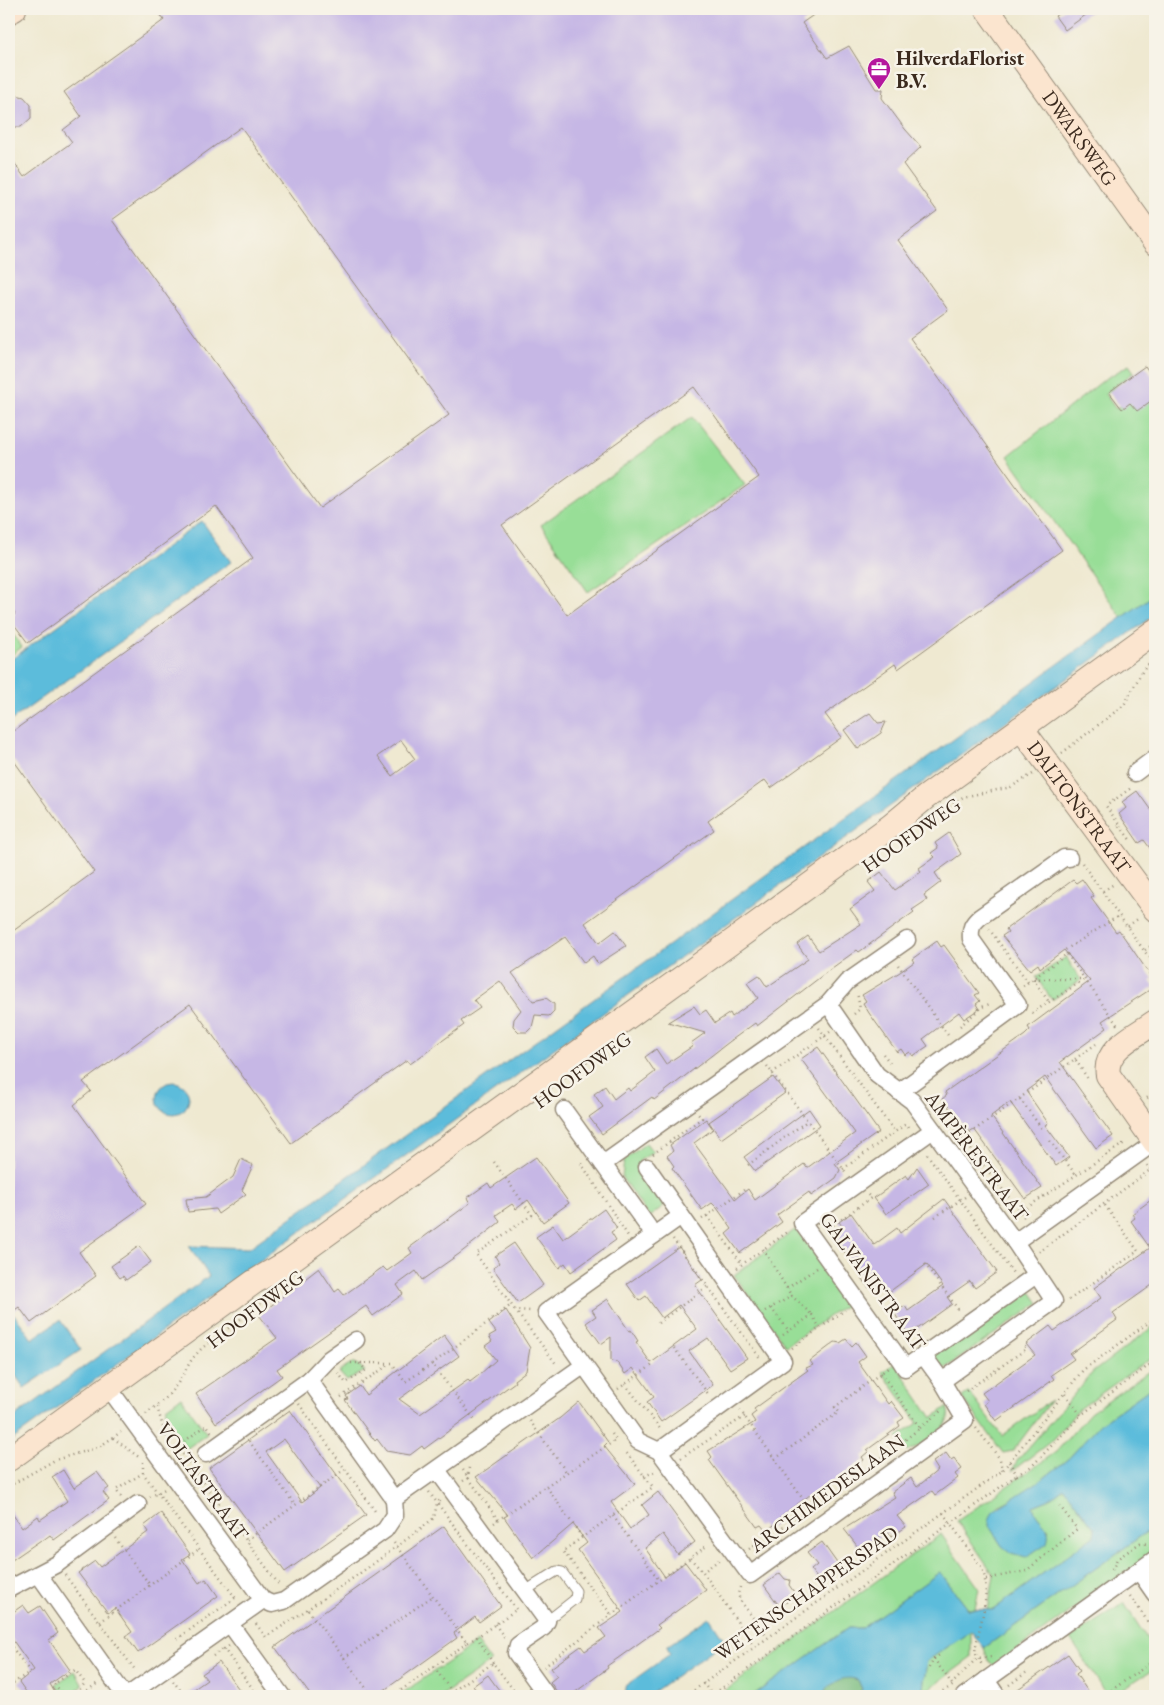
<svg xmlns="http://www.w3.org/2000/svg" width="1164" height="1705" font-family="'EB Garamond',serif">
<rect width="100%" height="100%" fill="#f7f3e8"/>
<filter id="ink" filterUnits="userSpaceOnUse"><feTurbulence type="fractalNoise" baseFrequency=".02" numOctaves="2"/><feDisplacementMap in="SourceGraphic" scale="10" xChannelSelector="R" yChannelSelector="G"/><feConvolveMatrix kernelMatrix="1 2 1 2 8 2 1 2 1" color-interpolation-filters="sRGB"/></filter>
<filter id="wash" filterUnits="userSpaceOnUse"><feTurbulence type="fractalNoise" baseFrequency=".0096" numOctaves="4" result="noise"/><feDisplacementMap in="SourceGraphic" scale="20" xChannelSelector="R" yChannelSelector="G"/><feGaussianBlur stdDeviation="1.12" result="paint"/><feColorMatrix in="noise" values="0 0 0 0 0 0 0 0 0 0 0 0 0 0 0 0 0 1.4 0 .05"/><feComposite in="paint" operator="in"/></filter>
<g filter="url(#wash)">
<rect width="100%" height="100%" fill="#efe9d1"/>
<g fill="#98de97" stroke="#6a845a">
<path d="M1129,365L1134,372L1105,394L1116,409L1128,400H1151L1155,406V594L1122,618L1008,456L1105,379Z"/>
<path d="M692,417L745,485L588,592L541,525Z"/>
<path d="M9,629L22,647L9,657Z"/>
<path d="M1066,957L1081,980L1052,1000L1036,977Z"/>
<path d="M646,1143L653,1152L639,1161L640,1170L665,1205L649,1217L622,1178L624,1160Z"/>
<path d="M796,1229L850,1302L786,1346L734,1275Z"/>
<path d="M1029,1289L1039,1303L944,1369L934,1355Z"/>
<path d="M1155,1325V1355L1078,1410L1054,1439L1012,1471L1017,1461L1093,1372Z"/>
<path d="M353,1363L357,1364L365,1371L347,1381L339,1372Z"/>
<path d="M895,1363L932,1418L947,1407C956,1429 923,1442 908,1452L898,1437L918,1423L882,1372Z"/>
<path d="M1155,1367V1385L1101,1423L1069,1458L1044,1478L1020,1495L998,1506V1540L1002,1546L1049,1530L1036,1514L1033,1506L1048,1500L1064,1488L1095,1529L1094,1536L993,1610H988L994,1575L957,1521L1056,1452L1090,1413Z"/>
<path d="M969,1392L1002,1436L1051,1400L1013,1451L1003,1453L962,1397Z"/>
<path d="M181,1397L207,1434L186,1449L165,1420L166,1408Z"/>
<path d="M1155,1526V1552L994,1666L988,1660L984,1648Z"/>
<path d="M941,1534L979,1588L975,1609H968L940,1572L862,1628H848L752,1696H722V1693Z"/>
<path d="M1124,1603L1155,1651V1668L1112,1696H1108L1070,1638Z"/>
<path d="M971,1631V1658L922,1694L927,1661Z"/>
<path d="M477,1642L491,1662L441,1696H398Z"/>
<path d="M75,1671L83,1685L70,1696H64L56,1684Z"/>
</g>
<path fill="#7abd80" stroke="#5a744f" d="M848,1677L858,1680L862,1689L858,1696H827L825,1690L838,1680Z"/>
<g fill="#5cbcdb" stroke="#4c737c">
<path d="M202,521L231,562L9,722V661Z"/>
<path d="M1155,594V615L9,1442V1421L209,1276L189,1246L249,1248Z"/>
<circle cx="173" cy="1098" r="16"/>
<path d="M14,1314L32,1339L60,1320L81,1350L24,1388L9,1366V1317Z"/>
<path d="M1155,1385V1526L984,1648L971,1631L927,1661L922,1694L919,1696H858L862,1689L858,1680C844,1675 836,1681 825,1690L827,1696H752L848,1628H862L940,1572L968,1609L993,1610L1094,1536L1095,1529L1064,1488L1048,1500L1033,1506C1037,1523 1053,1522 1047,1543L1026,1557L1011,1553L1002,1546L989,1526V1520L993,1511L1044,1478L1069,1458L1101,1423Z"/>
<path d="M709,1617L725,1641L648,1696H621L625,1693V1686L670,1654L667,1646Z"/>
</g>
<g id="blocks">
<g fill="#c6b7e5" fill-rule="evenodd">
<path d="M156,9H822L802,23L827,58L849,46L876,89H883L882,98L905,129L921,147L903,164L937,211L898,240L948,310L910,338L1062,550L898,669L895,664L825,714L842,737L771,788L765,780L708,821L714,830L585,923L599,943L615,931L626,946L598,964L593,956L584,963L565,937L512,973L533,1001L546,998L554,1004V1011L549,1016L535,1015L532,1027L527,1032H519L513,1026L514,1019L521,1010L500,981L474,1000L480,1008L461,1021L464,1025L410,1064L407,1060L291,1143L190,1004L83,1082L91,1091L74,1105L146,1204L79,1252L96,1276L31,1323L19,1307L9,1314V934L94,872L9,754V734L253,558L216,506L28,643L10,619L15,614L9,605V155L24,177L72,142L63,130L81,116L64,92L164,20ZM241,127L449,415L320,508L112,220ZM694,387L759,477L567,615L502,525ZM401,740L415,759L392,776L378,756Z"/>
<path d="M1065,9H1094L1065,30L1055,16Z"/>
<path d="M9,93L24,97L31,105V118L21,127H9Z"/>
<path d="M1145,366L1155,380V398L1137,411L1130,403L1122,409L1109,392Z"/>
<path d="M870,713L878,723L886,722L881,733L858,749L844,730Z"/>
<path d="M1137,791L1155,816V855L1144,840L1139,843L1119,814L1126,808L1122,802Z"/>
<path d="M949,833L961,854L935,873L941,882L924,895L927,900L912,910L914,912L859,952L857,950L832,968L757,1026L755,1023L729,1042L654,1100L652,1097L602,1134L589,1117L603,1107L594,1094L605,1086L614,1099L628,1088L630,1091L655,1072L645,1057L656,1049L666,1064L693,1046L691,1043L705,1033L668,1022L694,1006L700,1014L706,1010L715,1023L730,1013L732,1017L758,998L747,983L759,975L767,987L808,959L797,944L808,936L819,951L861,924L850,909L875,891L868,882L881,872L895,890L921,872L919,868L935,857L931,853L938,848L935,843Z"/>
<path d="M1082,879L1094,896L1091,898L1116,932L1119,930L1153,979L1150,981L1154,987L1102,1021L1107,1028L1060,1062L1113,1136L1096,1148L1045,1077L1026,1091L1048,1123L1045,1125L1069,1157L1056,1166L1010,1102L991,1116L1042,1188L1025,1199L974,1129L969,1132L942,1099L947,1095L945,1092L1025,1035L1030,1030L1028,1027L1090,981L1064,950L1040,968L1038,964L1030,970L1002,936L1008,932L1006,929L1073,880L1076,883Z"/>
<path d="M937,941L941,947L944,945L979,993L975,995L980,1001L976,1004L979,1009L964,1019L959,1012L923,1039L928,1046L913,1056L910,1052L905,1055L901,1049L897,1052L869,1013L863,1003L866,1001L862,995L900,972L914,962L912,959Z"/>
<path d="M818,1047L879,1132L835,1163L840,1170L836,1178L811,1196L809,1192L777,1215L782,1222L740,1253L726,1234L732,1229L717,1208L712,1203L702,1210L672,1168L674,1166L667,1156L673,1151L670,1145L706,1119L713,1129L694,1143L735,1199L748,1189L755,1200L804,1164L807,1168L855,1133L801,1059Z"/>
<path d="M773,1077L785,1093L721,1139L709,1122Z"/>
<path d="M809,1109L820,1125L755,1171L744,1157Z"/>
<path d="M536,1157L569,1203L543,1222L528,1200L516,1209L512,1204L496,1215L500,1222L459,1254L422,1280L416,1271L397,1285L403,1294L373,1316L366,1306L277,1369L282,1376L216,1423L196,1394L277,1338L259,1315L319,1268L335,1292L339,1289L344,1295L383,1267L387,1271L412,1253L409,1248L470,1203L467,1198L488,1183L491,1188Z"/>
<path d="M241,1159L253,1165L242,1190L246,1194L218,1214L215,1209L188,1212L186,1199L206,1197L233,1177Z"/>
<path d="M917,1167L929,1184L886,1214L874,1198L906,1175L909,1179Z"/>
<path d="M1155,1197V1283L1113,1313L1117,1320L1070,1354L1074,1359L1051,1375L1054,1379L996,1421L984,1404L988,1401L982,1393L1035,1355L1026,1344L1050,1326L1054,1331L1101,1298L1094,1288L1150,1248L1131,1221L1135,1218L1132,1214Z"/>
<path d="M944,1199L997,1272L975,1288L970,1281L947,1297L952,1304L909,1335L894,1313L905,1306L908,1311L943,1286L927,1264L889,1292L880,1280L869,1288L833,1235L843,1227L839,1222L851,1213L874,1245L897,1228L900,1233Z"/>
<path d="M604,1209L617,1228L611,1232L616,1240L571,1272L565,1263L559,1268L536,1237L553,1225L563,1239Z"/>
<path d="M514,1243L543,1285L518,1303L493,1268L499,1263L495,1256Z"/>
<path d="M139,1246L151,1262L126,1280L123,1276L120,1278L111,1266Z"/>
<path d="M679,1247L702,1280L695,1285L747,1358L730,1369L708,1338L689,1351L713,1385L661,1422L647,1402L654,1397L633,1368L625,1374L617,1362L611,1361V1337L601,1344L586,1323L596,1316L592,1310L608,1299L629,1331L631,1330L638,1341L636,1342L651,1363L697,1329L679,1305L662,1318L646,1296L639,1301L627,1284Z"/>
<path d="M506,1310L530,1348L526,1371L514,1380L515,1382L424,1449L422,1446L410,1455L386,1451L377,1439L375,1441L345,1400L348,1399L346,1396L360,1386L366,1395L444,1335L459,1356L399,1399L420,1414L468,1380L470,1382L479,1375L496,1360L485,1346L492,1341L489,1336L496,1332L489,1323Z"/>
<path d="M846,1339L852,1346L856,1342L866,1356L858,1362L888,1404L891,1401L904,1418L898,1422L900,1426L867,1450L868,1452L862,1457L864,1460L816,1494L814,1492L780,1517L782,1519L766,1531L761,1525L757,1527L709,1460L712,1457L708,1451L755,1422L751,1416L756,1412L754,1409L808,1370L806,1368L813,1365L810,1361L835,1342L840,1343Z"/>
<path d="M579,1402L608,1442L604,1446L635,1484L611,1502L630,1529L649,1515L642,1505L658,1492L695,1542L678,1555L663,1534L645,1548L665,1577L685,1562L706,1590L657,1625L660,1628L607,1666L608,1668L570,1696H560L550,1682L557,1676L551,1668L581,1646L585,1651L606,1637L599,1628L623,1612L578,1550L587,1543L573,1524L533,1558L504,1517L508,1515L476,1477L560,1418Z"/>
<path d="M290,1410L366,1515L285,1572L209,1468ZM284,1439L320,1488L302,1502L266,1452Z"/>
<path d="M946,1453L951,1460L954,1458L962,1469L955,1474L958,1478L935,1495L932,1491L897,1516L906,1527L891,1537L887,1531L861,1551L844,1529L895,1497L892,1492L911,1478L917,1487L938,1470L933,1462Z"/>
<path d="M63,1470L74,1488L97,1472L109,1488L103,1492L109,1500L54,1540L50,1535L42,1541L41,1540L9,1562V1509L22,1528L38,1516L40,1520L67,1501L52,1477Z"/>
<path d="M161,1513L190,1554L182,1559L199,1583L206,1579L218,1596L138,1653L126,1636L132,1632L115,1608L108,1613L78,1573L95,1561L100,1567L148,1532L144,1526Z"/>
<path d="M444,1526L501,1606L479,1622L475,1617L454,1633L457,1638L376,1696H311L275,1647Z"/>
<path d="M822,1542L839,1566L819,1581L811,1570L817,1565L807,1553Z"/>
<path d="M780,1573L785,1579L790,1580L789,1585L796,1595L780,1607L764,1585Z"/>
<path d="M23,1605L29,1613L40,1606L58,1633L49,1640L70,1670L50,1684L57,1696H29L19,1682L34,1670L9,1635V1615Z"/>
<path d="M1068,1654L1080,1671L1076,1674L1091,1696H1008Z"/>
<path d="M219,1662L244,1696H184L207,1680L202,1674Z"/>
<path d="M488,1675L496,1686L504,1696H480L473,1686Z"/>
</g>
</g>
</g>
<g filter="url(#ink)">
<use href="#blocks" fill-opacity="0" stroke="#958a78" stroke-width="1"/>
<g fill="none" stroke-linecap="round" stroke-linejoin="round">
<g stroke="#958a78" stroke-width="11">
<path id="lane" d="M525,1591L557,1571L562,1572L576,1591L575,1599L547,1621"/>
</g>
<g stroke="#958a78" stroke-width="19">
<g id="street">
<path d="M1135,773L1155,758"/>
<path d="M828,1004L877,1075L912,1101L1015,1242"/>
<path d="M899,1092L1018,1005L971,939C970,928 972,924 980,917L1064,858H1069"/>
<path d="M564,1110L654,1235"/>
<path d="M933,1130L802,1223L900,1360L905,1368L1036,1275"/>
<path d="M603,1164L828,1004L847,982L907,940"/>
<path d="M647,1167L783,1361L659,1451"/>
<path d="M681,1216L546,1312L638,1441L659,1451L750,1575L965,1420L942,1381L923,1355"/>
<path d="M309,1380L394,1499"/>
<path d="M942,1381L1054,1301L1015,1242L1155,1142"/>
<path d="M108,1387L263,1600"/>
<path d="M206,1454L309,1380L329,1359L356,1340"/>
<path d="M437,1470L547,1621L543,1628L518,1645L516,1653L547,1696"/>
<path d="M1139,1571L1155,1594"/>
<path d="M39,1575L125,1696"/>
<path d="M9,1589L57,1564L138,1504"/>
<path d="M230,1624L282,1696"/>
<path d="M986,1680L997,1696"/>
<path d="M127,1696L263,1600L272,1604L284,1601L385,1530L395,1515L394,1499L583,1366"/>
<path d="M964,1696L1155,1559"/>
</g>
</g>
<g stroke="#958a78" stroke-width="26">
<g id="secondary">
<path id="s1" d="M987,9L1155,243"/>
<path d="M9,12L14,9"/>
<path id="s2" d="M1021,728L1155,909"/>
<path d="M1155,1022C1137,1035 1103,1049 1108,1075L1155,1142"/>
<path d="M9,1459L254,1282L288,1262L733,941L891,826L926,797L1155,631"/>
</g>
</g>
<g stroke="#958a78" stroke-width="2.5" stroke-dasharray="1 4" stroke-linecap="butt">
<path d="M1062,753L1124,705L1143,670L1155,659"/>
<path d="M945,809L963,797L1011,787L1033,774"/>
<path d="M1120,826L1131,841"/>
<path d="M1118,827L1120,826L1106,806L1131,788"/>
<path d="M1082,863L1155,966"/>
<path d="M1103,891L1114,884"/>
<path d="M1128,926L1139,918"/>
<path d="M989,929L1028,982"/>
<path d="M1145,950L1155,943"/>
<path d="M1067,954L1065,950L1120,915"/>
<path d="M898,965L950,1038"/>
<path d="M1033,979L1049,1002"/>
<path d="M1034,979H1083"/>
<path d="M1023,986L1067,954L1118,1026"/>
<path d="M1032,1013L1085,979"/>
<path d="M854,1014L860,1009L857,992"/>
<path d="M960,1026L982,1007L992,1003"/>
<path d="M819,1028L894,1131"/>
<path d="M883,1054L892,1065"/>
<path d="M1075,1059L1096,1044"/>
<path d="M767,1066L847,1174"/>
<path d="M772,1073L830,1032"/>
<path d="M1147,1098L1155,1092"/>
<path d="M1020,1099L1043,1130"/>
<path d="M937,1106L1025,1218"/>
<path d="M962,1139L1075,1059L1088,1079"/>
<path d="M1050,1141L1076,1175"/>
<path d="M653,1154L702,1118L698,1114"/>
<path d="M927,1154L1013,1273"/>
<path d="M494,1162L532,1215L476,1254L515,1310L531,1311"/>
<path d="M581,1163L628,1236"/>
<path d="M748,1165L807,1121"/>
<path d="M1147,1165L1155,1176"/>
<path d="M843,1169L906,1124L909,1129"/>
<path d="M707,1216L742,1264"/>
<path d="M1014,1216L1126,1142"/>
<path d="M935,1217L965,1197"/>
<path d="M702,1219L744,1190"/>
<path d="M825,1231L871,1198L867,1194"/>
<path d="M673,1239L760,1358"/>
<path d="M763,1249L791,1295"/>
<path d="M1039,1252L1150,1170"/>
<path d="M925,1264L960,1312"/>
<path d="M737,1268L789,1231"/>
<path d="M787,1288L817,1268"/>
<path d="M1069,1300L1138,1251L1104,1204"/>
<path d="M771,1308L789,1331"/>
<path d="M515,1310L557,1365"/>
<path d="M765,1311L792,1296L812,1315"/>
<path d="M658,1323L708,1286"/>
<path d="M783,1335L812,1315L820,1328"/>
<path d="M674,1348L709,1395"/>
<path d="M792,1348L845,1310"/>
<path d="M351,1363H392L405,1382L432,1364L476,1422"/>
<path d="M432,1364L511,1305"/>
<path d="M338,1373L346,1383L366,1370L359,1363"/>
<path d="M625,1384L661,1430"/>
<path d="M618,1389L654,1364"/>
<path d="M966,1391L1026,1349L1023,1343"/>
<path d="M1065,1394L1081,1415L1155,1361"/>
<path d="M341,1397L390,1364"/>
<path d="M299,1404L377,1514"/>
<path d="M157,1407L167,1440"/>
<path d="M740,1410L810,1509"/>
<path d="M146,1414L167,1397L178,1383L192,1359L202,1348L274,1294"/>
<path d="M530,1421L567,1473"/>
<path d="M920,1428L942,1410"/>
<path d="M976,1428L1000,1459L1002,1471"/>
<path d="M113,1438L140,1458"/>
<path d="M249,1441L295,1505"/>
<path d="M177,1446L280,1586"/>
<path d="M172,1450L207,1425L212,1433"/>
<path d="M681,1458L745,1416"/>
<path d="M775,1459L839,1412L835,1407L888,1368"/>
<path d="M878,1461L920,1428L881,1373"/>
<path d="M143,1462V1473L237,1600"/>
<path d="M1009,1462L1017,1475L1032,1466L1081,1415"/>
<path d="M463,1470L498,1520"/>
<path d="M644,1476L654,1472"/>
<path d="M463,1481L468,1478L469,1467"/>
<path d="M9,1486L55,1460L99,1447L121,1432"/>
<path d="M546,1486L616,1440L612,1434"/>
<path d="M429,1492L516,1609"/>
<path d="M121,1497L116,1490L143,1473"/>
<path d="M150,1497L165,1489"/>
<path d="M943,1513L982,1568C992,1597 979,1623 975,1652L982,1665"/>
<path d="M613,1516L659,1580"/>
<path d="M494,1523L546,1486L582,1537"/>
<path d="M115,1538L150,1585"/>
<path d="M247,1540L345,1469"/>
<path d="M394,1543L467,1643L477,1637"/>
<path d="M749,1549L811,1510"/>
<path d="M690,1558L703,1572"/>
<path d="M719,1560L703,1572L754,1646"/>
<path d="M1112,1570L1117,1559L1140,1543L1149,1544"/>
<path d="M65,1575L136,1671"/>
<path d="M582,1577L611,1614"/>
<path d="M583,1577L563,1551L653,1487L625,1451"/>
<path d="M986,1579L1026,1571L1077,1529L1059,1505"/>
<path d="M740,1587L738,1594L740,1600L767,1637"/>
<path d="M1130,1596L1155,1632"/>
<path d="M308,1610L344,1658L433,1596"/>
<path d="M100,1622L199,1549"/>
<path d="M256,1624L266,1637C323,1599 380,1561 434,1518L437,1503L440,1500"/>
<path d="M495,1624L504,1637"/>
<path d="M177,1639L235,1598"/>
<path d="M9,1643L30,1672L9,1686"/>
<path d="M229,1646L224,1649L258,1696"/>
<path d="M213,1656L224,1648"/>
<path d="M344,1658L372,1696"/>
<path d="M934,1659L941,1654"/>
<path d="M493,1663L477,1637L517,1609"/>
<path d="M434,1667L452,1692"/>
<path d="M544,1667L608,1617L708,1545"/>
<path d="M929,1668L934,1659L952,1684L977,1658L992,1657"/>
<path d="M173,1681L185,1696"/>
<path d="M703,1683L713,1696"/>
<path d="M1009,1685L1027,1672"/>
<path d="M65,1696L54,1684L75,1670L85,1683L80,1689L83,1693"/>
<path d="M66,1696L80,1689"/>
<path d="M79,1696L98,1683"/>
<path d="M393,1696L467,1643"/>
<path d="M446,1696L493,1663L518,1696"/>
<path d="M686,1696L1002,1471L1083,1370L1155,1318"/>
<path d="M711,1696L1017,1475"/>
<path d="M934,1696L954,1685"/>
<path d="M1103,1696L1155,1660"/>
</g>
<use href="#lane" stroke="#fff" stroke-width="9"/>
<use href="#street" stroke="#fff" stroke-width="16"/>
<use href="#secondary" stroke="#fbe5cf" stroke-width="24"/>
</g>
</g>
<defs>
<g id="office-pin" transform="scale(1.25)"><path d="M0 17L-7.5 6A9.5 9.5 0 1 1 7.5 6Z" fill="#b5179e" stroke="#f7f3e8"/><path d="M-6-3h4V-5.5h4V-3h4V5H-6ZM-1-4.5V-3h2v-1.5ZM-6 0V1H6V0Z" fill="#fff"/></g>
</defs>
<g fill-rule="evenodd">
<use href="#office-pin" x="879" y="69"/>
</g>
<g text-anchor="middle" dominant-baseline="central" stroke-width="5" stroke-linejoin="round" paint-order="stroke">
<g font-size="20" font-weight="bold" fill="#3b2a1e" stroke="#f7f3e8" text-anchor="start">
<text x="896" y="58">HilverdaFlorist<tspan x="896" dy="23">B.V.</tspan></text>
</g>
<g font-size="20" fill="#3b2a1e" stroke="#f7f3e8">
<text stroke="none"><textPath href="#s1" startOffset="159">DWARSWEG</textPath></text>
<text stroke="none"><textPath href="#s2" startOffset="98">DALTONSTRAAT</textPath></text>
<text transform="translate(911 835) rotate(-35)">HOOFDWEG</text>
<text transform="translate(582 1070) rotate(-36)">HOOFDWEG</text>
<text transform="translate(977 1156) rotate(53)">AMPÈRESTRAAT</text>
<text transform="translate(873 1281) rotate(54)">GALVANISTRAAT</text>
<text transform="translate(255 1309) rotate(-37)">HOOFDWEG</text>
<text transform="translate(203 1481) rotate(54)">VOLTASTRAAT</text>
<text transform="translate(827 1493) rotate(-36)">ARCHIMEDESLAAN</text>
<text transform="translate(806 1593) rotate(-35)">WETENSCHAPPERSPAD</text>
</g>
</g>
<rect width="1164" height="1705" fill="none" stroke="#f7f3e8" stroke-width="30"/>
</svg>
